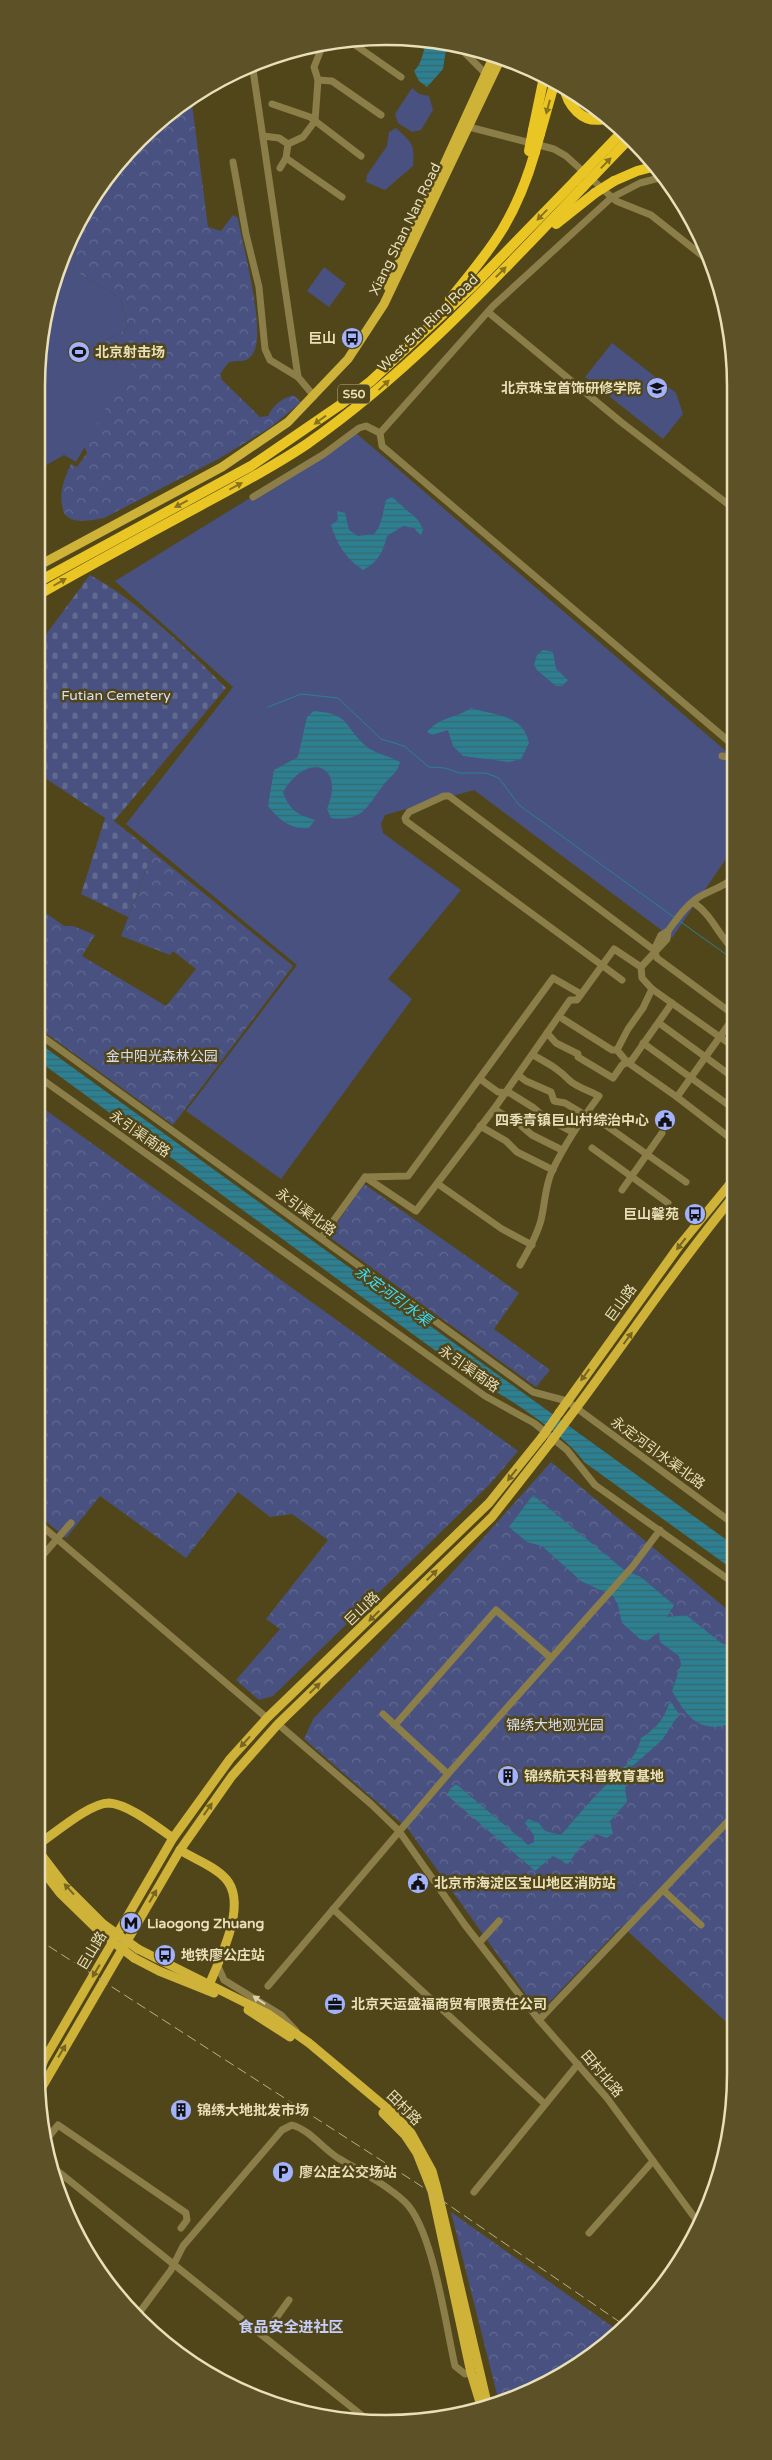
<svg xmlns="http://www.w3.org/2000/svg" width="772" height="2460" font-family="'Varela Round','Noto Sans SC',sans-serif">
<defs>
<pattern id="forest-crowns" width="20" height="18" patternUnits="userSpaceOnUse" patternTransform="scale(1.25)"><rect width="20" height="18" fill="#485180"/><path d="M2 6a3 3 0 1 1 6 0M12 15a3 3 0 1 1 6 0" fill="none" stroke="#626a90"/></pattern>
<pattern id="cemetery-stones" width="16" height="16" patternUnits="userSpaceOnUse" patternTransform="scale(1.25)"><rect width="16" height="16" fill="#485180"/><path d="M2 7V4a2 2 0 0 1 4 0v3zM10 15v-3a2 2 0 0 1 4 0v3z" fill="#626a90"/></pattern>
<pattern id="water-rules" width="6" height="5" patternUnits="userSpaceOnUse" patternTransform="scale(1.25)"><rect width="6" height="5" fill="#2d8092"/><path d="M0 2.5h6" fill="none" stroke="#37686e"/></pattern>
</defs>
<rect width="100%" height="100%" fill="#51461a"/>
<g fill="#485180">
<path d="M412,88L419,94L429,96L433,110L421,130L412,132L398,123L395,114Z"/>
<path d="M396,128C412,143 415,144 413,166L385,190L366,182L367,175L387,146L389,132Z"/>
<path d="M67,244L76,250L73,270L120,298L128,328L105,341L133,363L76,462L64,455L36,471V386L43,317Z"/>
<path d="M324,267L346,284L329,307L307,291Z"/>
<path d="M612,343L676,393L683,414L663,439L585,377Z"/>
<path d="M356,433L734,758V847L672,938L474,790L385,815L381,824L383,833L461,890L388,979L412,999L281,1179L186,1111L297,965L126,824L233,687L115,581Z"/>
</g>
<g fill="url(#forest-crowns)">
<path d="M191,96L208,227L221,231L233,215L238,218C242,245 268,335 252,355C246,364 237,359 228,363L220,374L222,380L260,417L268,416C275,404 279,400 293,395L301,402L271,427L220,458L104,518C93,520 71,525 64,513C58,495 63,481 71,464L77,467L87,453L84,446L132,363L105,341L128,328L120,298L73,270L76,250L67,244L95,191L139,138Z"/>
<path d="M153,852L293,966L173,1125L36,1026V922L43,911L64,926H73L95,935L82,956L166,1006L196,969L173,951L170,955L121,936Z"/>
<path d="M36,1103L518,1451L490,1484L273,1696L259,1700L236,1680L280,1629L266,1619L328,1540L292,1514L270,1517L238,1492L186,1558L100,1496L66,1538L36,1513Z"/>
<path d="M364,1184L519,1293L494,1329L550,1370L536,1387L328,1236Z"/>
<path d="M551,1462L735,1616L736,2031L622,1926L539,2013L408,1829L304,1739L313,1719L450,1575Z"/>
<path d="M451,2212L620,2332L581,2365L499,2402Z"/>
</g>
<path fill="url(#cemetery-stones)" d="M90,575C138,601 187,649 226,688L114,821L153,852L128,917L81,894L105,818L36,772V648Z"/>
<g fill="url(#water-rules)">
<path d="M428,40L447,42L443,69L427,87L419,81L414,71C423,63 422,51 428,40Z"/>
<path d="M392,497L418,520L423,529L421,536L414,528L403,526L387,536C383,552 378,562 363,570C345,558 337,544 331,525L338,520L337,511L345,513L349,530L358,536L374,534C382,526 383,511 386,500Z"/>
<path d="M543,650L553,652L556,669L568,680L562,686H556L537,670L534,665L537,655Z"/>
<path d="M471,708C494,716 523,713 529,743L521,759L509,762L463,756L453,746L448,730L432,735L427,732C441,716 454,719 471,708Z"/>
<path d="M314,711C352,714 343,727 367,747C376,754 390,756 400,762C398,772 391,776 384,784C367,806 364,822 331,818L327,809C346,764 307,751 283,792C289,810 298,815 315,820L309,828C290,830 280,820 268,806L274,770L298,757L307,717Z"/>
<path d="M36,1041L735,1546V1571L584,1462C568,1437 505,1395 477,1381L36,1059Z"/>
<path d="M533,1495L624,1570L641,1577L674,1605L667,1617L686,1615L720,1642L735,1649V1723C700,1734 689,1720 672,1691L681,1664L679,1656L660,1642L659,1632L647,1641L640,1639L622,1623L618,1605L613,1596L581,1581L542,1546L527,1542L509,1527Z"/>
<path d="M670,1701L679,1714L662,1740L628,1770L630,1781L625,1788L627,1802L610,1821L613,1834L606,1838L596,1834L579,1848L568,1864L553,1856L535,1871L447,1795L450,1789L456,1784L528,1845L534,1842V1835L525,1823L528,1819L539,1823L545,1831L561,1835C573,1821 585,1807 598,1793C613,1776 636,1762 641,1738C657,1728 664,1719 670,1701Z"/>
</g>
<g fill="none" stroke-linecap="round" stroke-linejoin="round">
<g stroke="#2d8092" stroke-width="1">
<path d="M268,707L301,694L338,698L381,739L404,746L429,767L445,768L459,773H486L499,778L519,805L675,918"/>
<path d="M678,920L734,960"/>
</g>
<g stroke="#8c7e49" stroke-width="7">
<path d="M348,40L401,77"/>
<path d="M455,43L486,74"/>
<path d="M252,63L298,377L314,396"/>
<path d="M318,80L332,81L381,115"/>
<path d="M272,104L310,117L361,156"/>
<path d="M469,127L554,149L566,156L616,201L651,215L709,261"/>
<path d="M263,136L279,138L288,144L286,158L280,168"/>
<path d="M288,144L303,137L315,121L318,80L314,67L324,42"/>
<path d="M286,158L342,197"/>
<path d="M233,162L246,234L259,287L265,349L270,360L298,377"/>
<path d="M663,177L640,183L611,198L493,306L380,433L382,446L733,745"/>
<path d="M488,312L621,422L733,508"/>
<path d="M253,497L324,454L359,428L366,426L380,433"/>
<path d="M722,756L734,758"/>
<path d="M694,903C712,915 718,935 734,950"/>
<path d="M668,931C677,919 686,905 699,897C711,890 723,887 734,878"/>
<path d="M622,980L406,821L405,818L409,812L444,796H449L654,950"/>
<path d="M734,1015L657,958L654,950L661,935L668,931L667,939L641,967L642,978L652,989L734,1047"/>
<path d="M563,1019L612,1050H617L628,1029L643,1008L652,989"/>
<path d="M659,1023L734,1078"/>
<path d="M36,1032L533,1392L567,1401L735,1525"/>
<path d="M547,1033L556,1043L578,1054V1057L613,1078L622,1065L632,1060L672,1003"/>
<path d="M643,1043L734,1109"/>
<path d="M617,1050L627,1062L677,1097L734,1141"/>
<path d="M36,1075L485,1396L534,1423L567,1450L595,1485L735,1584"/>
<path d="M518,1075L526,1081L551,1092L554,1101L565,1103L585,1115"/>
<path d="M480,1079L498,1092L510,1093L534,1108L543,1116L572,1132"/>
<path d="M677,1097L734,1017"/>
<path d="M494,1109L519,1124L532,1135L562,1150"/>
<path d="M604,1124L686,1182"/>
<path d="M480,1126L506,1141L517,1152L553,1170"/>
<path d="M727,1135L734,1127"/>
<path d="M592,1148L668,1203"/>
<path d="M365,1177L416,1211L494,1109L570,1000H577L614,949L641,967"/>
<path d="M438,1184L502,1229L532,1245"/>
<path d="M622,1190L662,1133"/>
<path d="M321,1238L365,1177L408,1176L553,978L581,994"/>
<path d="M520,1265C528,1251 537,1236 541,1220C545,1204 545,1186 552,1171C565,1144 581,1120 599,1096C590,1091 576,1087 569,1080C559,1069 547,1063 533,1055"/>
<path d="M36,1521L267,1718"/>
<path d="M36,1563L71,1523"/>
<path d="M383,1714L448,1774"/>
<path d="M278,1724L371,1804L399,1831L465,1925L539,2020L607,2098L700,2225"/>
<path d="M395,1725L496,1610L550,1657"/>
<path d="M664,1891L701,1925"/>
<path d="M333,1909L545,2104"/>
<path d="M480,1942L499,1921"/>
<path d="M217,1964L224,1980L281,2015L296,2031"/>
<path d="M268,1986L448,1774L633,1566L660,1530"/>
<path d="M539,2020L735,1814"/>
<path d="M43,2144L58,2125L186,2213L187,2220L181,2228"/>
<path d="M50,2165L370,2422"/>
<path d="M474,2192L578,2064"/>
<path d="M589,2233L653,2161"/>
<path d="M136,2317L171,2270L183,2246L282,2130L292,2125C310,2130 322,2148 338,2158C360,2171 387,2185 405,2202C433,2229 446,2327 455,2366L465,2374L471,2373"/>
<path d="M264,2335L289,2300"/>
</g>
<g stroke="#cfb238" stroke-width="9">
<path d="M388,287L493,58"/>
<path d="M36,567L222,467L288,422L348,359L384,304L500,60"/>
<path d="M559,1413L679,1246L734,1179"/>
<path d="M568,1419C624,1345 675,1267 734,1196"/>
<path d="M36,1846C53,1835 89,1803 109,1803C128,1804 157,1827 173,1838"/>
<path d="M36,1848L65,1886L103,1924"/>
<path d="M180,1850C194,1859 215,1866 226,1879C249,1905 218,1962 207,1990"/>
<path d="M36,1862L60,1893L99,1931"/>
<path d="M138,1949L268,2014L309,2043L395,2115L411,2133L432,2171L437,2189L488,2407"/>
<path d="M134,1958L159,1971L214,1993"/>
<path d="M248,2010L290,2037"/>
<path d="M37,2077L44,2060L173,1838L230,1759L267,1718L489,1503L542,1437"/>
<path d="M38,2094L180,1850L232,1776L278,1724L492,1517L550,1443"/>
<path d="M383,2113L405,2135L417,2153L432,2191L471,2373L482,2409"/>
</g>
<g stroke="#eac625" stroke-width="10">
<path d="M564,86C567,105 582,124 604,119"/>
<path d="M533,130L544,77"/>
<path d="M540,134L555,81"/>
<path d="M614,181L637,171L656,166"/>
<path d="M556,224L595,193"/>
<path d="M450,299C493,247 516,218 535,152"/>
<path d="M36,583L251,466L340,405L371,381L473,286L576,180"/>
<path d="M36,596C88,566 140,538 192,510C231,489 270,469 307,444C410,372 496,278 583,187"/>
</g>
<path stroke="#b8ae85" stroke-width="1" stroke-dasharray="10 5" stroke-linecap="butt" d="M36,1938L418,2184L627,2327"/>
<g stroke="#cfb238" stroke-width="9">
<path d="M542,1437L559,1413"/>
<path d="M550,1443L568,1419"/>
<path d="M103,1924L138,1949"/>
<path d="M99,1931L134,1958"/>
</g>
<g stroke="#eac625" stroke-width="10">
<path d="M529,151L533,130"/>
<path d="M535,152L540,134"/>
<path d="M576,180L621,133"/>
<path d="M583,187L629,139"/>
<path d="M595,193L614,181"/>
</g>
</g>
<defs><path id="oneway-solid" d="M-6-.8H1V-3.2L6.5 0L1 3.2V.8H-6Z" transform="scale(1.25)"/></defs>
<g fill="#87731e">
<use href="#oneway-solid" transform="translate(548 107) rotate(105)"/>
<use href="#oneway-solid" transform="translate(606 163) rotate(-46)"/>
<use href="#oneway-solid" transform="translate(542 215) rotate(134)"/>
<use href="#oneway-solid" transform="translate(501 272) rotate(-45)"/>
<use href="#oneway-solid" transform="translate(384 385) rotate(-43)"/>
<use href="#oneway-solid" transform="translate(320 420) rotate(144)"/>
<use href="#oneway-solid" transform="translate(236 486) rotate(-28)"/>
<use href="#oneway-solid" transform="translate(181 504) rotate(152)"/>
<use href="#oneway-solid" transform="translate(60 582) rotate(-30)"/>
</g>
<g fill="#776623">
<use href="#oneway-solid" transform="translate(681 1244) rotate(128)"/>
<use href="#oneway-solid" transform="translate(628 1338) rotate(-54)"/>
<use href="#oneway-solid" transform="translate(585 1375) rotate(126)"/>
<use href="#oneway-solid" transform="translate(512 1475) rotate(128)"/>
<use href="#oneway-solid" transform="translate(432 1575) rotate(-44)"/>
<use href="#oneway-solid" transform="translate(374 1616) rotate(136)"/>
<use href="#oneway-solid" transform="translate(315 1688) rotate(-44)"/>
<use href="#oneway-solid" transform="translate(245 1742) rotate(132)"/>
<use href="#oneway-solid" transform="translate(208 1809) rotate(-55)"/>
<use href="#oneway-solid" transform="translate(69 1889) rotate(-132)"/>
<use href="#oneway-solid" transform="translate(153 1896) rotate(-60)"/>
<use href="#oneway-solid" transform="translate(96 1971) rotate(121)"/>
<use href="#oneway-solid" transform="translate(62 2051) rotate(-59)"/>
</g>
<use fill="#dbd0a7" href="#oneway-solid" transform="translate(259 2000) rotate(-146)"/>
<defs>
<g id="bus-disc" transform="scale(1.125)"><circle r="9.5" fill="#a3b2fd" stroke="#51461a"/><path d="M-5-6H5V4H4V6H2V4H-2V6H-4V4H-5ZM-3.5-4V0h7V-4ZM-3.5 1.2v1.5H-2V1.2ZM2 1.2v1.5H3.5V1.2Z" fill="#111"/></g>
<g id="stadium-disc" transform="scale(1.125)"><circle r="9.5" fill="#a3b2fd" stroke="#51461a"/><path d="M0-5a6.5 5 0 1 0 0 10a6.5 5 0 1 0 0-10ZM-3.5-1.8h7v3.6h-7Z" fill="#111"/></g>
<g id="university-disc" transform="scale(1.125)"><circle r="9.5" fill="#a3b2fd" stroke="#51461a"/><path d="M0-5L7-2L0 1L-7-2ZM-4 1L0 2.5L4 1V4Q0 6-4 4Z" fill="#111"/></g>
<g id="civic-disc" transform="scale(1.125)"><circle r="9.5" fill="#a3b2fd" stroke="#51461a"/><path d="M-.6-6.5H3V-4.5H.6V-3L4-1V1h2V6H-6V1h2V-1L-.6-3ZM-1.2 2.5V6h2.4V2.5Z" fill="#111"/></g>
<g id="building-disc" transform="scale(1.125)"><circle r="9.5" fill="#a3b2fd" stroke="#51461a"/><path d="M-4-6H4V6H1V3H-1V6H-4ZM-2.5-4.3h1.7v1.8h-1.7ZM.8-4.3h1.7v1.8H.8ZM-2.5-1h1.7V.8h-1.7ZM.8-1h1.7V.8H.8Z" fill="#111"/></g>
<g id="metro-disc" transform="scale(1.125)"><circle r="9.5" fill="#a3b2fd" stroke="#51461a"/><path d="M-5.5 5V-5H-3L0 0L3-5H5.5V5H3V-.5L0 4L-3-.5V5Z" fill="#111"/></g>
<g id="office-disc" transform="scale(1.125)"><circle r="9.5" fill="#a3b2fd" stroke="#51461a"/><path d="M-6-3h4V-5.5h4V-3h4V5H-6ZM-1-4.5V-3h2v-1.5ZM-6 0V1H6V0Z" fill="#111"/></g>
<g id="parking-disc" transform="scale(1.125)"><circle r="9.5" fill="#a3b2fd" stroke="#51461a"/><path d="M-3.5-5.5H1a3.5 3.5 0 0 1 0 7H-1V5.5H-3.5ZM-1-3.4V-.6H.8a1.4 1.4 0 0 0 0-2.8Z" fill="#111"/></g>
</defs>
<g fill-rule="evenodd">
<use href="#bus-disc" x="352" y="338"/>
<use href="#stadium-disc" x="79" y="352"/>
<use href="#university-disc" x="657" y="388"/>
<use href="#civic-disc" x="665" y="1120"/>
<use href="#bus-disc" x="695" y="1214"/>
<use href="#building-disc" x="508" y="1776"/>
<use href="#civic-disc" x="418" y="1883"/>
<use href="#metro-disc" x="131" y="1923"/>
<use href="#bus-disc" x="165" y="1955"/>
<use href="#office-disc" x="335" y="2004"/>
<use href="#building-disc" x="181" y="2110"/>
<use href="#parking-disc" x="283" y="2172"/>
</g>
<g text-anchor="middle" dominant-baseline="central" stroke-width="5" stroke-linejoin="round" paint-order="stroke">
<rect fill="#51461a" stroke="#bbb189" stroke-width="1" x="338" y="384.5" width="32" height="19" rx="4"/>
<g font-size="12" font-weight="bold" fill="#e9dfb8">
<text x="354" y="394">S50</text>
</g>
<g font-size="14" fill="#e9dfb8" stroke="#51461a">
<text transform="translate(405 229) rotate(-64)">Xiang Shan Nan Road</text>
<text transform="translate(428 323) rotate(-44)">West 5th Ring Road</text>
<text transform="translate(140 1134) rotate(35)">永引渠南路</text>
<text transform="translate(306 1212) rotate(36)">永引渠北路</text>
<text transform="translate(621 1303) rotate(-54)">巨山路</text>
<text transform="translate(469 1369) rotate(35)">永引渠南路</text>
<text transform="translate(658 1453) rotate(36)">永定河引水渠北路</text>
<text transform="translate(362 1609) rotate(-44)">巨山路</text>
<text transform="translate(92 1951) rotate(-59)">巨山路</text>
<text transform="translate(602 2074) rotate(50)">田村北路</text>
<text transform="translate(404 2108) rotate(45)">田村路</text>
</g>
<g font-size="14" font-weight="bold" fill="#e9dfb8" stroke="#51461a" text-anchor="start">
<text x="336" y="338" text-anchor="end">巨山</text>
<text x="95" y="352">北京射击场</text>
<text x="641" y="388" text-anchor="end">北京珠宝首饰研修学院</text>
<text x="649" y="1120" text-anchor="end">四季青镇巨山村综治中心</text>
<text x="679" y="1214" text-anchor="end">巨山馨苑</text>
<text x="524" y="1776">锦绣航天科普教育基地</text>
<text x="434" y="1883">北京市海淀区宝山地区消防站</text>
<text x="147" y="1923">Liaogong Zhuang</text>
<text x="181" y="1955">地铁廖公庄站</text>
<text x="351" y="2004">北京天运盛福商贸有限责任公司</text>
<text x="197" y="2110">锦绣大地批发市场</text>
<text x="299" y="2172">廖公庄公交场站</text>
</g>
<g font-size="14" fill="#dadff2" stroke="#51461a">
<text x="116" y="695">Futian Cemetery</text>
<text x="162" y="1056">金中阳光森林公园</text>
<text x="555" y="1725">锦绣大地观光园</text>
</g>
<g font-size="15" font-style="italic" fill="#3cdcfc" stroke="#51461a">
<text transform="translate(393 1296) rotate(36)">永定河引水渠</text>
</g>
<g font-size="15" font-weight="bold" fill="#c6cffa" stroke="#51461a">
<text x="291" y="2327">食品安全进社区</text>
</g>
</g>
<path d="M0 0H772V2460H0ZM386 45H386A341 341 0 0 1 727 386V2074A341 341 0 0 1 386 2415H386A341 341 0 0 1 45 2074V386A341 341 0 0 1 386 45Z" fill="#5d5227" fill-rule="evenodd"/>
<path fill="none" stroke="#e9dfb8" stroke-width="2.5" d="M386 45H386A341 341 0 0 1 727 386V2074A341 341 0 0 1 386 2415H386A341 341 0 0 1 45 2074V386A341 341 0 0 1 386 45Z"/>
</svg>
